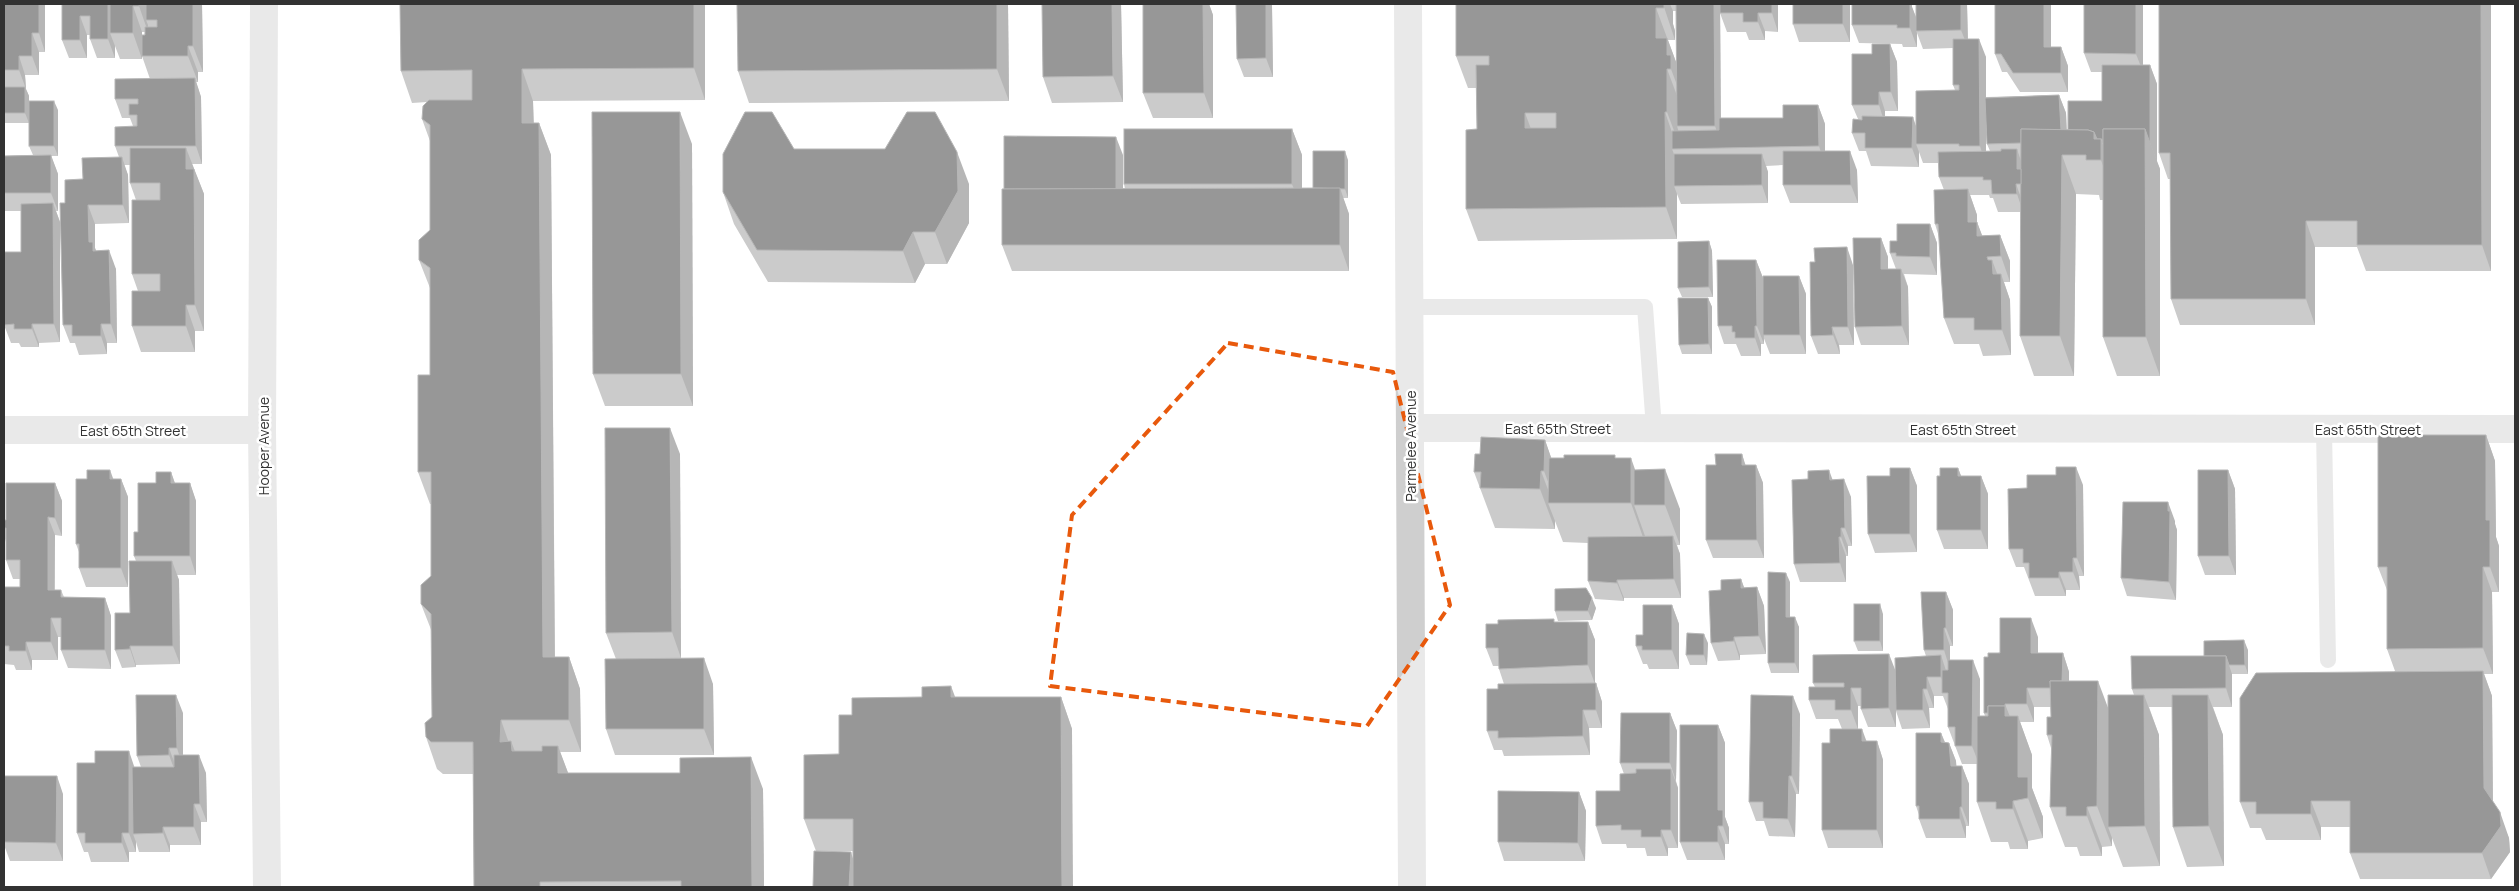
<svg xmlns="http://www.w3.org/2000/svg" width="2519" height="891" font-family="Manrope,sans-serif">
<rect width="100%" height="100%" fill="#fff"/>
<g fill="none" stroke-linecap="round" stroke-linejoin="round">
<g stroke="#cfcfcf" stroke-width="16">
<path d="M1409,307H1645L1654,428"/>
<path d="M2324,429L2328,660"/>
</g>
<g stroke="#cfcfcf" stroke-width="28">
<path d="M1408,4L1412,887"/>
<path d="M1410,428L2515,429"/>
<path d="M4,430H262"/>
</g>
<path stroke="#cfcfcf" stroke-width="28" d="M264,4L262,430L267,887"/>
</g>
<g fill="#8c8c8c" fill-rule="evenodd">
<path d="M4,4H45V52H39V75H25L26,89L29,96V123H4Z"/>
<path d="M62,4H202L203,72H198V82H196L201,97L202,164H192L204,194V331H195V352H141L132,326L138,291L132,274L136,200L130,183V165H124L128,175L129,223L95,224V248L96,251L116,269L117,343H107V354L79,355L75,343H70L63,325L65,203L83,179L119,157L115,146L133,126L130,118H122L115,99L150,79L142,56L145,32H142V59H120L115,46V58H97L90,39V35H87V58H69L62,40Z"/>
<path d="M400,4H705V100L533,101L534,123H539L551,155L555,657H569L580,689L581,752H560L568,773L763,789L764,887H474L473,774H443L437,769L426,737L432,717V632L421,604L431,576V504H430L418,472L430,375V288L419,260L430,230V141L422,119L427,102L412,103L401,71Z"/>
<path d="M1008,4L1009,101L749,103L738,71Z"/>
<path d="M1121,4L1123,102L1052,103L1043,77Z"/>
<path d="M1143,4H1209L1213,15V118H1153L1143,93Z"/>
<path d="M1236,4H1272V6L1273,77H1244L1237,59Z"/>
<path d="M1464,4H1720L1721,118H1783L1818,105L1825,124V151L1857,170L1858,203H1790L1783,185V165L1766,166L1768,172V203L1681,204L1677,194V239L1478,241L1466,209L1477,129L1476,88H1468L1456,56ZM1673,11H1676V62L1668,40H1675V31L1673,24Z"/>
<path d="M1778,4V32L1765,31V40H1749L1746,32H1727L1720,13Z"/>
<path d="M1850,4V42H1799L1793,24Z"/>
<path d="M1912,4V7L1916,17V4H1967L1968,39L1986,57V97L2059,95L2066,113L2067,130H2068L2102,101V72H2091L2084,53V4H2143V65H2150L2157,84V162L2160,169V376H2117L2103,337V200H2100L2099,195L2076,194L2074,376H2034L2020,336L2021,212H1998L1993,198H1990L1989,195H1970L1977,215V222L1982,236L2000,235L2010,261V282H2004L2010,300L2011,355L1983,356L1979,344H1954L1944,318L1939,237L1935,224L1944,190L1939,177V163H1923L1919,152V167L1871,166L1866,151H1859L1852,133L1858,119L1852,105L1872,54L1890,44L1897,62L1898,111H1885V116L1916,126L1955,90L1953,85V48L1923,49L1917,33V47H1903L1902,44L1859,43L1852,25ZM1986,117L1987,144L1990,151L1986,152Z"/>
<path d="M2051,4V47H2061L2068,66V92H2020L2007,72H2002L1995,54Z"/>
<path d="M2491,4V271H2366L2357,247H2315V325H2180L2171,299L2170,179H2168L2159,153Z"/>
<path d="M58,110V156H51L58,174V211H56L60,222V342L39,343V347H21L19,343H11L4,325L21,252V211H4V156L33,155L29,146Z"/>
<path d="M1292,129L1302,155V188H1313L1348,160V198H1343L1349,214V271H1012L1002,245L1004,189L1123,155V189H1125L1124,184Z"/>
<path d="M692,144L693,406H605L593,374Z"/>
<path d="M794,149L969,184V223L947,264H925L915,283L768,282L734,224L723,192Z"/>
<path d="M1930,224L1937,243V275L1904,274L1908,287L1909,345H1861L1855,327L1881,238L1888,257V269H1896L1890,253L1897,241Z"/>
<path d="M1709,241L1712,251L1713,297H1682L1678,288Z"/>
<path d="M1756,260L1763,278L1799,276L1806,294V354H1770L1763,336L1764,344H1761V356H1741L1736,344H1724L1718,326Z"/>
<path d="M1853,265L1854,345H1839L1840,354H1818L1811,336Z"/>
<path d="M1708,298L1712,307V354H1682L1679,345Z"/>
<path d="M2486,435L2495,461L2496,537L2499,546V592H2492L2493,674H2484L2492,696L2493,803L2509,838L2510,852L2491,879H2360L2350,853V827H2321V840H2266L2261,828H2250L2240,802L2395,671L2387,649V590L2378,567Z"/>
<path d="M1545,440L1551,458H1616L1635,470L1680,509V545H1677L1680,554L1681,598H1624V601L1595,599L1588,581V543L1563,542L1555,521V529L1495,528L1474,472L1480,454Z"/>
<path d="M680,454L681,658L713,684L714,755H615L606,729L616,659L606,633Z"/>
<path d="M1742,454L1745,465H1756L1763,483L1764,558H1713L1706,540L1716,465Z"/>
<path d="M1910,468L1917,486V552L1875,553L1868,534L1890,476Z"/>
<path d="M1958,468L1961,476H1981L1988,494V549H1944L1937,530L1940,476Z"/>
<path d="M2228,470L2235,489L2236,575H2205L2198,556Z"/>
<path d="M171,472L175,483H190L196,501V575H177L179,580L180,664L136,665V667L122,668L115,650L130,613L136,561L134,556L138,532L156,483Z"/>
<path d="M113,479H121L128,497V587H86L79,568V552L76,544Z"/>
<path d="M1833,480L1851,497L1852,546H1848V556H1846V582H1800L1794,564Z"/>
<path d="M55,483L62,501V536L55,535V590H61L64,597L105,598L111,616V669L68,668L61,650V637H58V660H32V670H16L14,665L4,664V587H20V579H13L6,560V542L4,535V520H6Z"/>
<path d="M2083,485L2084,576H2079L2080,590H2066V596H2035L2024,567H2016L2009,549Z"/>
<path d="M2175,521V524L2177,530L2176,600L2127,596L2121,578Z"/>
<path d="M1741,579L1744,588L1757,587L1764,606L1766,654L1740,655V660L1718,661L1711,643L1721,590Z"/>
<path d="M1790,582V617L1799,627V673H1771L1768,663Z"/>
<path d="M1946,592L1953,610V646H1950V660L1980,679V716H1985L1984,713L1988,657L2038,637V653H2063L2069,672V681L2108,708L2134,695L2132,689L2204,656L2248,650V674H2232V707H2213L2223,735L2224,866L2187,867L2173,827L2172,707H2149L2159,735L2160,866L2123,867L2112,838V846L2102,847V856H2080L2077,847H2065L2050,807L2051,748L2047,735L2051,717V707H2034V722H2020L2032,755V788L2043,817V838L2028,841V849H2010L2008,842H1991L1977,802V764H1962L1948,727V709L1943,696H1934V708H1929L1930,728L1902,729L1896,711V727H1868L1861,709V706H1858V729H1842L1838,719H1816L1809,700L1815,687L1813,683L1895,671L1926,656L1924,650Z"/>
<path d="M1672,605L1679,624V669H1649L1647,664H1643L1636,646L1643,635Z"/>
<path d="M1596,608L1592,620L1558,621L1555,611Z"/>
<path d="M1883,614V651H1858L1854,641Z"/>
<path d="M1554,622H1588L1595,640V683H1596L1602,702V728H1589L1590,755L1504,756L1502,750H1494L1487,731L1498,689L1504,684L1499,669V666H1493L1486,648Z"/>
<path d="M1708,643L1707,665H1690L1686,655Z"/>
<path d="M956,697H1061L1072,729L813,887L816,851L804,819L839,754L852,715ZM816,851H853V858Z"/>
<path d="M183,713V755L206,773L207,822H201V845H170V852H139L136,842V852H129V862H91L88,852H84L77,833L135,767H141L137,756Z"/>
<path d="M1670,713L1677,731L1676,781L1678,788V848H1668V856H1647L1645,848H1627L1626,844H1602L1596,826L1620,791L1624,774L1620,763Z"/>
<path d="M1800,714L1799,794H1796L1795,837L1769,836L1764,821H1756L1749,802Z"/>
<path d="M1718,725L1725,743V817L1729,828V844H1725V860H1687L1680,842Z"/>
<path d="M1941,733L1945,742L1949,743L1956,761V766H1962L1969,784V826H1966V838H1926L1919,819V815L1916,806Z"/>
<path d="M1866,741H1877L1883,760V848H1828L1822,830Z"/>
<path d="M4,776L63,794V861H10L4,845Z"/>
<path d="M1579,792L1586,811L1585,861H1504L1498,842Z"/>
</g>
<g fill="#5e5e5e">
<path d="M39,4H45V52L39,33Z"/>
<path d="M108,4H115L110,33L115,46V58L108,39Z"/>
<path d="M139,4H147L146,20L148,25V32L139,6Z"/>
<path d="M193,4H202L203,72L193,46Z"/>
<path d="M694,4H705V100L694,68Z"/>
<path d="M997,4H1008L1009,101L997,69Z"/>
<path d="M1112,4H1121L1123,102L1113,76Z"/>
<path d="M1202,4H1209L1213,15V118L1204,93Z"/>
<path d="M1266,4H1272V6L1273,77L1266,58Z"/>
<path d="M1663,4H1670L1673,11V24L1675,31V40Z"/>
<path d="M1714,4H1720L1721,144L1715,126Z"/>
<path d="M1772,4H1778V32L1772,13Z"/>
<path d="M1843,4H1850V42L1843,24Z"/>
<path d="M1906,4H1912V7L1917,20L1916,31L1917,33V47L1910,28Z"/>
<path d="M1961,4H1967L1968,48L1961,30Z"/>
<path d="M2044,4H2051V66L2044,47Z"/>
<path d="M2136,4H2143V72L2136,54Z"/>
<path d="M2481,4H2491V271L2482,245Z"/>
<path d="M133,6L142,32V59L133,33Z"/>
<path d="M1656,8L1679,70L1683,101L1671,69L1656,38Z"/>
<path d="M1758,13L1765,31V40L1758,22Z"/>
<path d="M80,16L87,35V58L80,40Z"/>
<path d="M32,33L39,52V75L32,56Z"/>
<path d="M1979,39L1986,57V165L1980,146Z"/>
<path d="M1890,44L1897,62L1898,111L1891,92Z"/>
<path d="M188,46L198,72V82L188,56Z"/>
<path d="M2061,47L2068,66V92L2061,73Z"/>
<path d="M19,56L25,75L26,89L19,70Z"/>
<path d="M2150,65L2157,84V162L2150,143Z"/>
<path d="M522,69L533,101L534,155L522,123Z"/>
<path d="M1667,69L1679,101L1677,126L1679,133V144L1667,112Z"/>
<path d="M195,78L201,97L202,164L196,146Z"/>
<path d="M25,87L29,96V123L25,113Z"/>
<path d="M1879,92L1885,111V124L1879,105Z"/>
<path d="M2059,95L2066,113L2067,155L2061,141Z"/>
<path d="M54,101L58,110V156L54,146Z"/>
<path d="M1818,105L1825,124V165L1819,146Z"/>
<path d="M680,112L692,144L693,406L681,374Z"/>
<path d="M1665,112L1676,144L1672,149L1677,162L1674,186L1677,194V239L1666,207Z"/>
<path d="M1525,113L1537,145L1525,128Z"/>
<path d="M1913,117L1919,135L1916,144L1919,152V167L1912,148Z"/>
<path d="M539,123L551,155L555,689L543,657Z"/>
<path d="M1292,129L1302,155V210L1292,184Z"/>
<path d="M2145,129L2160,169V376L2146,337Z"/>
<path d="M2094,132L2101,139L2115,179V200L2101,160L2094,139Z"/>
<path d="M1116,137L1123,155V211L1116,193Z"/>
<path d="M186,148L204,194V331L195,305L186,169Z"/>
<path d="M2017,149L2023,167V175L2017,169Z"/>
<path d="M1345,151L1348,160V198L1345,189Z"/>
<path d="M1850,151L1857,170L1858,203L1851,185Z"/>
<path d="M957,152L969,184V223L947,264L935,232Z"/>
<path d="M1762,154L1768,172V203L1762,185Z"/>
<path d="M51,155L58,174V211L51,193Z"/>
<path d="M2062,155L2076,194L2074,376L2060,336Z"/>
<path d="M122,157L128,175L129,223L123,205Z"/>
<path d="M2016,184L2023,203V212L2017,194Z"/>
<path d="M1340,188L1349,214V271L1340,245Z"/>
<path d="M1968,189L1977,215V222L1987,248V262L1968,222Z"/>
<path d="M53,203L60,222V342L54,324Z"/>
<path d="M88,205L95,224V248L100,260V269L89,242Z"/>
<path d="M2306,221L2315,247V325L2306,299Z"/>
<path d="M1930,224L1937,243V275L1930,257Z"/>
<path d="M913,232L925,264L915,283L903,251Z"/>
<path d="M2000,235L2010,261V282L2001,256Z"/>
<path d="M1881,238L1888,257V287L1881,269Z"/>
<path d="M1709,241L1712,251L1713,297L1709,287Z"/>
<path d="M1847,247L1853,265L1854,345L1848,327Z"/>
<path d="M109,250L116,269L117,343L111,324Z"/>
<path d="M1987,257L1993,271L1992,260L2001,284V274L2010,300L2011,355L2002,330Z"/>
<path d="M1756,260L1763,278L1764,344L1757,326Z"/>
<path d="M1901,269L1908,287L1909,345L1902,326Z"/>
<path d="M1799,276L1806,294V354L1800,335Z"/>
<path d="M1708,298L1712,307V354L1709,344Z"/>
<path d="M186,305L195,331V352L186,326Z"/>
<path d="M32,324L39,343V347L32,329Z"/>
<path d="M101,324L107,343V354L101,336Z"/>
<path d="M1755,326L1761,344V356L1755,338Z"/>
<path d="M1832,327L1839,345L1840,354L1833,335Z"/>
<path d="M670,428L680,454L681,658L672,632Z"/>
<path d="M2486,435L2495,461L2496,537L2499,546V592L2490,567L2486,520Z"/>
<path d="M1545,440L1559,480L1556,503L1544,471Z"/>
<path d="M1742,454L1748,473L1742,465Z"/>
<path d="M1631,458L1645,498L1634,505L1645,536V543L1631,503Z"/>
<path d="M1756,465L1763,483L1764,558L1757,540Z"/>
<path d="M2076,467L2083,485L2084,576L2077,558Z"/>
<path d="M1910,468L1917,486V552L1910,534Z"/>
<path d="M1958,468L1965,486L1958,476Z"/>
<path d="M1665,469L1680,509V545L1665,505Z"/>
<path d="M110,470L117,489L110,479Z"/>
<path d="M1829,470L1836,489L1830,480Z"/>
<path d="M2228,470L2235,489L2236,575L2229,556Z"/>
<path d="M1541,471L1553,503H1548L1555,521V529L1540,489Z"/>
<path d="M171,472L177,490L171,483Z"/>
<path d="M1981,476L1988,494V549L1981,530Z"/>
<path d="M121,479L128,497V587L121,568Z"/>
<path d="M1844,479L1851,497L1852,546L1845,528Z"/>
<path d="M55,483L62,501V536L55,518Z"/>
<path d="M190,483L196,501V575L190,556Z"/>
<path d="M2168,502L2175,521V524L2177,530L2176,600L2169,582L2168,511Z"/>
<path d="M48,517L55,535L54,608L48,590Z"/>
<path d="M1841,528L1848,546V556L1841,537Z"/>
<path d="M1673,536L1680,554L1681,598L1674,579Z"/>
<path d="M1839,537L1846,556V582L1840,563Z"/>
<path d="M2073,558L2079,576L2080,590L2073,572Z"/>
<path d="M172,561L179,580L180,664L173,646Z"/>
<path d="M2483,567L2492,592L2493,674L2483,648Z"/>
<path d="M2059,572L2066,590V596L2059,578Z"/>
<path d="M1786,573L1790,582V627L1786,617Z"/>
<path d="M1741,579L1748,598L1741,588Z"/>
<path d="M1617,580L1624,598V601L1617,583Z"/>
<path d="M1757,587L1764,606L1766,654L1759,636Z"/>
<path d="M1946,592L1953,610V646L1946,628Z"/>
<path d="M105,598L111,616V669L105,650Z"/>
<path d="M1592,598L1596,608L1592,620L1588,611Z"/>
<path d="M1880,604L1883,614V651L1880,641Z"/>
<path d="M1672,605L1679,624V669L1672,650Z"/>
<path d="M1795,617L1799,627V673L1795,663Z"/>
<path d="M51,618L58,637V660L51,642Z"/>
<path d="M2031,618L2038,637V672L2031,653Z"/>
<path d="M1588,622L1595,640V684L1588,665Z"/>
<path d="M1944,628L1950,646V669L1944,650Z"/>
<path d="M1704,634L1708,643L1707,665L1704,655Z"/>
<path d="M1734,637L1740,655V660L1734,641Z"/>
<path d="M2244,640L2248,650V674L2245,665Z"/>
<path d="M26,642L32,660V670L26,651Z"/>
<path d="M130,646L136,665V667L130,649Z"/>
<path d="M2063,653L2069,672V707L2062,688Z"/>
<path d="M1889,654L1896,672V727L1889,708Z"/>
<path d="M1941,655L1947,674V693L1941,677Z"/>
<path d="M2226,656L2232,674V707L2226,688Z"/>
<path d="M569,657L580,689L581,752L569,720Z"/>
<path d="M704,658L713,684L714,755L704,729Z"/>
<path d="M1973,660L1980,679L1979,764L1972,746Z"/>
<path d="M2483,671L2492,696L2493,814L2484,788Z"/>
<path d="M1927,677L1934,696V708L1927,689Z"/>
<path d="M2098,681L2113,721L2108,827L2112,838V846L2097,806Z"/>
<path d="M1596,683L1602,702V728L1596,710Z"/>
<path d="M951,686L963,718L951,697Z"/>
<path d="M1851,688L1858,706V729L1851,710Z"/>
<path d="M2027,688L2034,707V722L2027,704Z"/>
<path d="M1923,689L1929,708L1930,728L1923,710Z"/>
<path d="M176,695L183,713V767L177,748Z"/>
<path d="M2144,695L2159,735L2160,866L2145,826Z"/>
<path d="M2208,695L2223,735L2224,866L2209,826Z"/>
<path d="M1793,696L1800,714L1799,794L1792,776Z"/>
<path d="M1061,697L1072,729L1073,887H1062Z"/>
<path d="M2005,704L2012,722L2018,716L2032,755V788L2043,817V838L2028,798L2018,777L2005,716Z"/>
<path d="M1583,710L1589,728L1590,755L1583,736Z"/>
<path d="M1670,713L1677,731L1676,781L1670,763Z"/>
<path d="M501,720L512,752L500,742Z"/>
<path d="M1718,725L1725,743V817L1729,828V844L1723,826L1718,810Z"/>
<path d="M1862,729L1869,748L1862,741Z"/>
<path d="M1941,733L1948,751L1941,742Z"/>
<path d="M511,741L523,773L512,751Z"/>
<path d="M1877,741L1883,760V848L1877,830Z"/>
<path d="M1949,743L1956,761L1958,784L1951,766Z"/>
<path d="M558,746L570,778L558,773Z"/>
<path d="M169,748L176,767V774L169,755Z"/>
<path d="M129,751L135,769L133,834L136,842V852L129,833Z"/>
<path d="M199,755L206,773L207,822L200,804Z"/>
<path d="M751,757L763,789L764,887H752Z"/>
<path d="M1962,766L1969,784V826L1962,807Z"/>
<path d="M1671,769L1678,788V848L1671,830Z"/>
<path d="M57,776L63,794V861L56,843Z"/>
<path d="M1789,776L1796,794L1795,837L1788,819Z"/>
<path d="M1579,792L1586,811L1585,861L1578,843Z"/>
<path d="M2013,801L2028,841V849L2013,809Z"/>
<path d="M2311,801L2321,827V840L2311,814Z"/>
<path d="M194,804L201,822V845L194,827Z"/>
<path d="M1960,807L1966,826V838L1960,819Z"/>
<path d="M2087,807L2102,847V856L2087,816Z"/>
<path d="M2500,812L2509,838L2510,852L2491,879L2482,853Z"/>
<path d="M1718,826L1725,844V860L1718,842Z"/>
<path d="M163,827L170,845V852L163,833Z"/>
<path d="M1661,830L1668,848V856L1661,837Z"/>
<path d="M122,833L129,852V862L122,843Z"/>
<path d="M851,852L854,862L853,887H849Z"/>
</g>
<g fill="#191919" stroke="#5e5e5e" fill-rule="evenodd">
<path d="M4,4H39V33H32V56H19V70H4Z"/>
<path d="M62,4H108V39H90V16H80V40H62Z"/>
<path d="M110,4H139V6H133V33H110Z"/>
<path d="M146,4H193V46H188V56H142V35H145V27H157V20H146Z"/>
<path d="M400,4H694V68L522,69V123H539L543,657H569V720H501L500,742L511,741L512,751H542V746H558V773H680V758L751,757L752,887H681V881L540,882V887H474L473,742H431L426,737L425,723L432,717L431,614L421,604V585L431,576V472H418V375H430V268L419,260V240L430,230V125L422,119L423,106L429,100H472V70L401,71Z"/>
<path d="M737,4H997V69L738,71Z"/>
<path d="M1042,4H1112L1113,76L1043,77Z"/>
<path d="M1143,4H1203L1204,93H1143Z"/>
<path d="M1236,4H1266V58L1237,59Z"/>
<path d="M1456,4H1664V8H1656V38H1667V55H1671V69H1667V112H1665L1666,207L1466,209V130L1477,129L1476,65H1489V56H1456ZM1525,113H1556V128H1525Z"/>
<path d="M1676,4H1714L1715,126H1677Z"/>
<path d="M1720,4H1772V13H1758V22H1743V13H1720Z"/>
<rect x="1793" y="4" width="50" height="20"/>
<path d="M1852,4H1910V28H1897V25H1852Z"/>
<path d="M1916,4H1961V30L1916,31Z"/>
<path d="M1995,4H2044V47H2061V73H2013L2001,54H1995Z"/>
<path d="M2084,4H2136V54L2084,53Z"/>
<path d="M2159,4H2481L2482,245H2357V221H2306V299H2171L2170,153H2159Z"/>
<path d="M1953,39H1979L1980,146H1959V144H1916V91L1959,90V85H1953Z"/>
<path d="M1872,44H1890L1891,92H1879V105H1852V54H1872Z"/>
<path d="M2102,65H2150V143L2145,129H2103V143L2102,139H2097L2094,132L2088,130H2068V101H2102Z"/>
<path d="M195,78L196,146H115V127L137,126V115H129V104H138V99H115V79Z"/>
<rect x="4" y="87" width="21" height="26"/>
<path d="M2059,95L2061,130L2021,129V143L1987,144L1985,98Z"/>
<rect x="29" y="101" width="25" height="45"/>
<path d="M1783,105H1818L1819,146L1672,149V131L1719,130V118H1783Z"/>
<path d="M592,112H680L681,374H593Z"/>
<path d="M745,112H772L794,149H885L907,112H935L957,152L958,191L935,232H913L903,251L757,250L723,192V154Z"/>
<path d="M1862,116L1913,117L1912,148H1865V133H1852L1853,119L1862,120Z"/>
<rect x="1124" y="129" width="168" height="55"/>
<path d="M2021,129L2088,130L2094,132V139H2101V160H2086V155H2062L2060,336H2020Z"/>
<path d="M2103,129H2145L2146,337H2103Z"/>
<path d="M1004,136L1116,137V189H1004Z"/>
<path d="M130,148H186V169H194L195,305H186V326H132V291H160V274H132V200H160V183H130Z"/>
<path d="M2001,149H2017V169H2021V184H2016L2017,194H1992L1991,180H1983V177H1939L1938,152L2001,151Z"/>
<path d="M1313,151H1345V189L1313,188Z"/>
<path d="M1783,151H1850L1851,185H1783Z"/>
<path d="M1674,154H1762V185L1674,186Z"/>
<path d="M51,155V193H4V156Z"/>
<path d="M122,157L123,205H88L89,242H93V251L109,250L111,324H101V336H72V325H63L60,203H65V180L83,179L82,158Z"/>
<path d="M1340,188V245H1002V189Z"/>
<path d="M1968,189V222H1977V236L2000,235L2001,256L1987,257L1988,260H1992L1993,274H2001L2002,330H1974V318H1944L1938,224H1935L1934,190Z"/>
<path d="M53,203L54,324H32V329H14V324L4,325V252H21V204Z"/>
<path d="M1897,224H1930V257L1896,256V253H1890V241H1897Z"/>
<path d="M1853,238H1881V269H1901L1902,326L1855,327Z"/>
<path d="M1709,241V287L1678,288V242Z"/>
<path d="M1847,247L1848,327H1832L1833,335L1811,336L1810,262H1815L1814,248Z"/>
<path d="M1717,260H1756L1757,326H1755V338H1735V332H1732V326H1718Z"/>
<path d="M1763,276H1799L1800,335H1763Z"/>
<path d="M1678,298H1708L1709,344L1679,345Z"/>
<path d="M605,428H670L672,632L606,633Z"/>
<path d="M2378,435H2486V520H2490V567H2483V648L2387,649V567H2378Z"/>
<path d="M1481,437L1545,440L1544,471H1541L1540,489L1480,488L1481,472H1474L1475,454H1480Z"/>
<path d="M1715,454H1742V465H1756L1757,540H1706V465H1716Z"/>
<path d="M1564,455H1615V458H1631V503H1548L1549,458H1564Z"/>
<path d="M2056,467H2076L2077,558H2073V572H2059V578H2029V563H2023V549H2009L2008,489L2027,488V475H2056Z"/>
<path d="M1890,468H1910V534H1868L1867,476H1890Z"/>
<path d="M1940,468H1958V476H1981V530H1937V476H1940Z"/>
<path d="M1665,469V505H1634V470Z"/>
<path d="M87,470H110V479H121V568H79V544H76V479H87Z"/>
<path d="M1829,470L1830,480L1844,479L1845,528H1841V537H1839L1840,563L1794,564L1792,480L1808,479V471Z"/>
<path d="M2198,470H2228L2229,556H2198Z"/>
<path d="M156,472H171V483H190V556H134V532H138V483H156Z"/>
<path d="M6,483H55V518L48,517V590H61V597L105,598V650H61V618H51V642H26V651H9V646H4V587H20V560H6V528H4V520H6Z"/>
<path d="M2123,502H2168V511H2170L2169,582L2121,578Z"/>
<path d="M1673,536L1674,579L1617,580V583L1588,581V537Z"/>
<path d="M129,561H172L173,646H130V649L115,650V613H130Z"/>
<path d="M1768,572L1786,573V617H1795V663H1768Z"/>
<path d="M1741,579V588L1757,587L1759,636L1734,637V641L1711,643L1709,591L1721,590V580Z"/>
<path d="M1586,588L1592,598L1588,611H1555V589Z"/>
<path d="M1921,592H1946V628H1944V650H1924Z"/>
<rect x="1854" y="604" width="26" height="37"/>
<path d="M1643,605H1672V650H1642V646H1636V635H1643Z"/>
<path d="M2000,618H2031V653H2063L2062,681H2050L2051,688H2027V704H2005V707V706H1988V713H1984V657H1988V653H2000Z"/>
<path d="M1554,619V622H1588V665L1499,669L1498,648H1486V624H1498V620Z"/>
<path d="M1687,633L1704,634V655H1686Z"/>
<path d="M2244,640L2245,665H2229L2226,656H2204V641Z"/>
<path d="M1889,654V708L1861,709V688H1851V710H1835V700H1809V687H1844V683H1813V655Z"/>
<path d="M1941,655V677H1927V689H1923V710H1896L1895,658Z"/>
<path d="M2131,656H2226V688L2132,689Z"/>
<path d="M704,658V729H606L605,659Z"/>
<path d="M1948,660H1973L1972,746H1955V727H1948V693H1942V670H1948Z"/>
<path d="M2483,671L2484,788L2500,812L2501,826L2482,853H2350V801H2311V814H2256V802H2240V698L2256,673Z"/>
<path d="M2050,681H2098L2097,806L2087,807V816H2066V807H2050L2052,735H2047V717H2051Z"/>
<path d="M1596,683V710H1583V736L1498,738V731H1487V689H1498V684Z"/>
<path d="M951,686V697H1061L1062,887H853V819H804V755L839,754V715H852V698L922,697V687Z"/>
<path d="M136,695H176L177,748H169V755L137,756Z"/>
<path d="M1751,695L1793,696L1792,776H1789L1788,819L1763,818V802H1749Z"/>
<path d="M2108,695H2144L2145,826L2108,827Z"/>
<path d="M2172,695H2208L2209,826L2173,827Z"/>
<path d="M1988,706H2005V716H2018V777H2028V798L2013,801V809H1996V802H1977V716H1988Z"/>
<path d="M1621,713H1670V763H1620Z"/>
<path d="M1680,725H1718V810H1723V826H1718V842H1680Z"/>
<path d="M1830,729H1862V741H1877V830H1822V743H1830Z"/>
<path d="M1916,733H1941V742L1949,743L1951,766H1962V807H1960V819H1919V806H1916Z"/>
<path d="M95,751H129V833H122V843H85V833H77V763H95Z"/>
<path d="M174,755H199L200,804H194V827H163V833L133,834L132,767H174Z"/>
<path d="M1636,769H1671V830H1661V837H1641V830H1621V825L1596,826V791H1620V774L1636,773Z"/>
<path d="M4,776H57L56,843L4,842Z"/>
<path d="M1498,791L1579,792L1578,843L1498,842Z"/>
<path d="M814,851L851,852L849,887H813Z"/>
</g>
<path d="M0 0H2519V891H0ZM1228,343L1393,372L1450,605L1367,726L1050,686L1072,515Z" fill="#fff" fill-opacity=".55" fill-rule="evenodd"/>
<path fill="none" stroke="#e8590c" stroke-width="4" stroke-dasharray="10 6" stroke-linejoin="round" d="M1228,343L1393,372L1450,605L1367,726L1050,686L1072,515Z"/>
<g text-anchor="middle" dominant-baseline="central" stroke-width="5" stroke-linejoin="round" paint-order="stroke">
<g font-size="14" fill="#323232" stroke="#fff">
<text x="1558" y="428">East 65th Street</text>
<text x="1963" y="429">East 65th Street</text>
<text x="2368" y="429">East 65th Street</text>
<text x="133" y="430">East 65th Street</text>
<text transform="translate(263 446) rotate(-90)">Hooper Avenue</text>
<text transform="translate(1410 446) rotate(-90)">Parmelee Avenue</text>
</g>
</g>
<rect width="2519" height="891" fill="none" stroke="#323232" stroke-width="10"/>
</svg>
